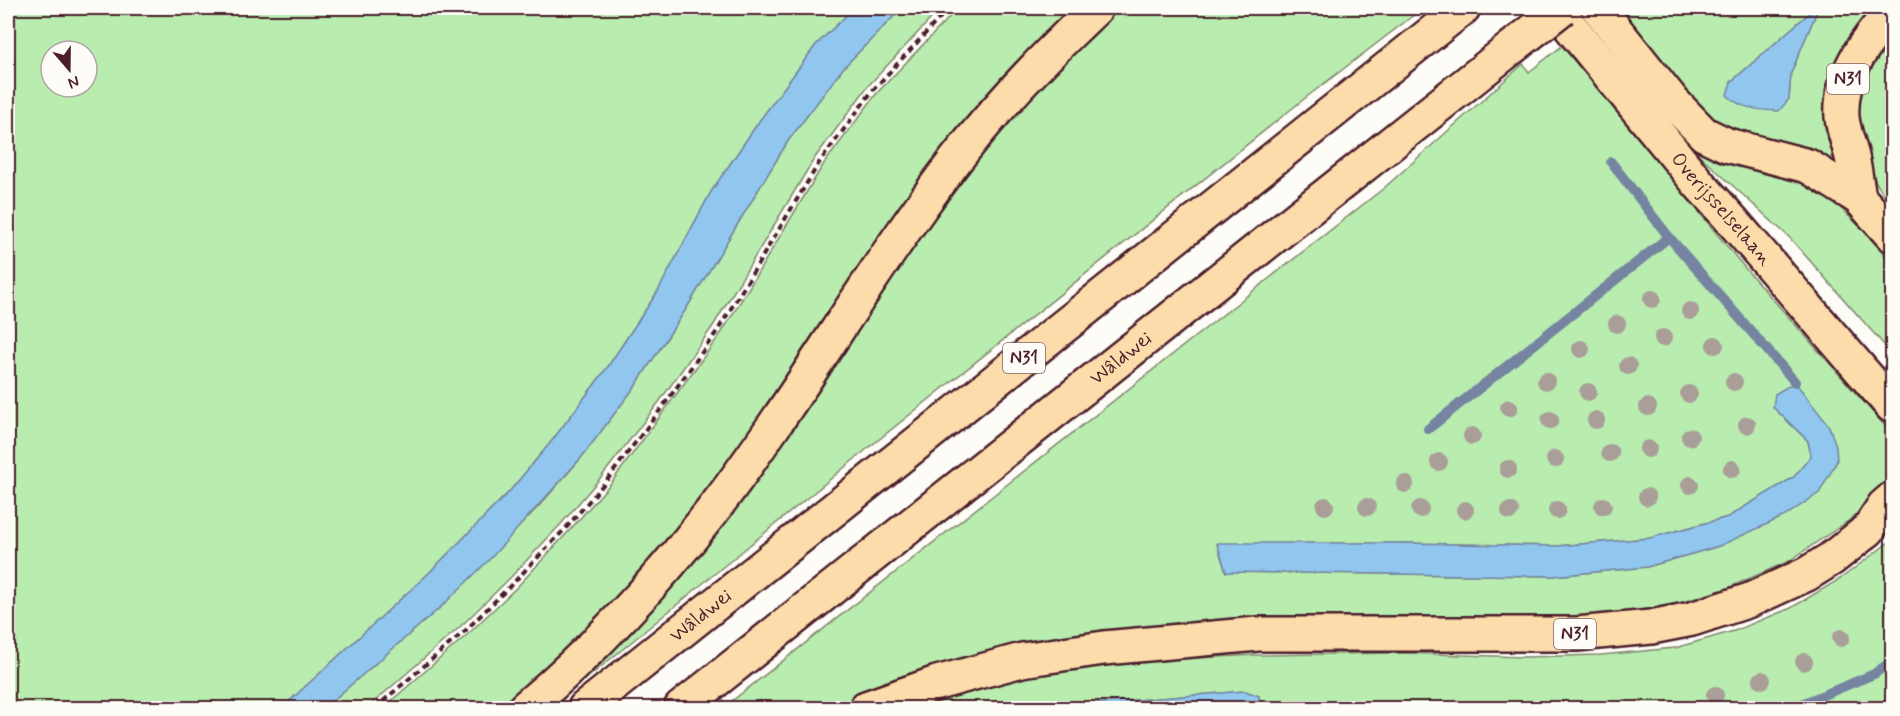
<svg xmlns="http://www.w3.org/2000/svg" width="1900" height="716" font-family="Mynerve,sans-serif">
<rect width="100%" height="100%" fill="#fdfcf7"/>
<filter id="ink" filterUnits="userSpaceOnUse"><feTurbulence type="fractalNoise" baseFrequency=".0167" numOctaves="2"/><feDisplacementMap in="SourceGraphic" scale="12" xChannelSelector="R" yChannelSelector="G"/><feConvolveMatrix kernelMatrix="1 2 1 2 8 2 1 2 1" color-interpolation-filters="sRGB"/></filter>
<g filter="url(#ink)">
<g fill="#b8edaf" stroke="#81866d" stroke-width="1.5" fill-rule="evenodd">
<path d="M8,8H854L816,45L760,120L711,192L658,291L607,368L551,442L509,492L429,573L282,708H8ZM51,51H87V87H51Z"/>
<path d="M902,8H941L868,86L814,159L713,326L659,402L602,476L561,524L510,578L461,626L367,708H324L442,606L540,505L581,458L636,385L686,309L788,141L844,67Z"/>
<path d="M958,8H1077L649,568L543,675L505,708H383L468,634L518,586L569,531L611,483L722,332L823,165L877,93Z"/>
<path d="M1111,8H1423L1304,99L867,449L563,698L559,692L963,167Z"/>
<path d="M1611,8H1815L1731,82L1789,99L1791,73L1817,11L1821,8H1878C1831,48 1816,96 1833,156L1825,163L1729,129L1700,111Z"/>
<path d="M1892,33V206C1876,186 1868,169 1863,144C1861,136 1857,126 1857,117C1856,86 1876,58 1892,33Z"/>
<path d="M1562,46L1745,268L1892,434V486L1848,521L1789,561L1728,588L1683,602L1627,613L1553,618L1257,616L1167,624L1069,639L937,674L841,708H723L1384,188L1523,64L1529,72ZM1773,407L1837,461L1819,493L1719,546L1647,567L1553,576L1226,572L1217,544L1404,543L1557,546L1650,538L1728,517L1794,477L1811,456L1808,441Z"/>
<path d="M1689,138L1788,175L1820,188L1861,228L1892,263V354L1789,237L1684,141Z"/>
<path d="M1892,540V708H1260L1259,696L1245,691L1076,705L1062,708H899L978,683L1099,663L1256,655L1401,653L1525,657L1601,655L1675,648L1734,631L1791,608L1840,579Z"/>
</g>
<g fill="#91c7ef" stroke="#7584a1" stroke-width="1.5">
<path d="M854,8H902L844,67L788,141L686,309L636,385L581,458L490,559L442,606L324,708H282L429,573L509,492L551,442L607,368L658,291L711,192L760,120L816,45Z"/>
<path d="M1815,8H1821L1817,11L1791,73L1789,99L1779,111C1760,110 1742,110 1727,95L1731,82Z"/>
<path d="M1795,382L1829,426L1836,446L1837,461L1819,493L1785,516L1719,546L1647,567L1553,576L1226,572L1217,543H1404L1557,546L1650,538L1728,517L1794,477L1811,456L1808,441L1773,407L1775,394Z"/>
<path d="M1245,691L1259,696L1260,708H1062L1076,705Z"/>
</g>
<g fill="none" stroke-linecap="round" stroke-linejoin="round">
<g stroke="#7584a1" stroke-width="10">
<path d="M1611,162L1669,237L1795,382"/>
<path d="M1428,429L1669,237"/>
<path d="M1792,708L1874,674L1892,661"/>
</g>
<g stroke="#4a1f2b" stroke-width="38">
<g id="major">
<path id="s1" d="M1555,8L1699,184L1729,217L1892,406"/>
<path d="M1598,8L1674,103L1704,134L1727,145L1808,166L1859,198L1892,235"/>
</g>
</g>
<g stroke="#4a1f2b" stroke-width="38">
<g id="highway">
<path d="M1859,198C1857,185 1855,171 1852,157C1849,144 1843,130 1842,117C1839,74 1866,41 1892,11"/>
<path d="M525,708C594,650 657,582 713,510C799,398 868,274 954,162C997,106 1045,56 1096,8"/>
<path id="s2" d="M585,708L1463,8"/>
<path id="s3" d="M681,708L1510,49"/>
<path d="M866,708L937,683L1022,660L1104,648L1258,634H1577L1651,627L1692,619L1750,600L1807,574L1831,559L1868,530L1884,506L1892,499"/>
</g>
</g>
<path stroke="#4a1f2b" stroke-width="4" stroke-dasharray="6 4.5" stroke-linecap="butt" d="M375,708L465,631L514,582L566,528L607,480L664,405L718,330L819,163L873,90L949,8"/>
<use href="#major" stroke="#fddcac" stroke-width="33"/>
<use href="#highway" stroke="#fddcac" stroke-width="33"/>
<g stroke="#4a1f2b" stroke-width="38" stroke-linecap="butt">
<path id="highway-bridge" d="M1510,49L1562,8"/>
</g>
<use href="#highway-bridge" stroke="#fddcac" stroke-width="33"/>
</g>
<g fill="#aa9e99">
<circle cx="1652" cy="299" r="9"/>
<circle cx="1690" cy="311" r="9"/>
<circle cx="1617" cy="324" r="9"/>
<circle cx="1663" cy="338" r="9"/>
<circle cx="1715" cy="345" r="9"/>
<circle cx="1581" cy="349" r="9"/>
<circle cx="1628" cy="366" r="9"/>
<circle cx="1546" cy="381" r="9"/>
<circle cx="1734" cy="382" r="9"/>
<circle cx="1588" cy="392" r="9"/>
<circle cx="1689" cy="394" r="9"/>
<circle cx="1648" cy="407" r="9"/>
<circle cx="1509" cy="408" r="9"/>
<circle cx="1550" cy="420" r="9"/>
<circle cx="1596" cy="420" r="9"/>
<circle cx="1747" cy="425" r="9"/>
<circle cx="1472" cy="436" r="9"/>
<circle cx="1690" cy="437" r="9"/>
<circle cx="1648" cy="449" r="9"/>
<circle cx="1610" cy="453" r="9"/>
<circle cx="1555" cy="459" r="9"/>
<circle cx="1439" cy="462" r="9"/>
<circle cx="1508" cy="469" r="9"/>
<circle cx="1732" cy="469" r="9"/>
<circle cx="1405" cy="484" r="9"/>
<circle cx="1690" cy="485" r="9"/>
<circle cx="1647" cy="497" r="9"/>
<circle cx="1325" cy="506" r="9"/>
<circle cx="1603" cy="506" r="9"/>
<circle cx="1367" cy="507" r="9"/>
<circle cx="1420" cy="509" r="9"/>
<circle cx="1465" cy="510" r="9"/>
<circle cx="1557" cy="510" r="9"/>
<circle cx="1510" cy="511" r="9"/>
<circle cx="1841" cy="638" r="9"/>
<circle cx="1804" cy="662" r="9"/>
<circle cx="1762" cy="680" r="9"/>
<circle cx="1715" cy="695" r="9"/>
</g>
</g>
<g text-anchor="middle" dominant-baseline="central" stroke-width="6" stroke-linejoin="round" paint-order="stroke">
<g fill="#fdfcf7" stroke="#806168" stroke-width="1.5">
<rect x="1827" y="64" width="42" height="30" rx="4.5"/>
<rect x="1003" y="343" width="42" height="30" rx="4.5"/>
<rect x="1554" y="619" width="42" height="30" rx="4.5"/>
</g>
<g font-size="18" font-weight="bold" fill="#4a1f2b">
<text x="1848" y="79">N31</text>
<text x="1024" y="358">N31</text>
<text x="1575" y="634">N31</text>
</g>
<g font-size="20" fill="#4a1f2b" stroke="#fdfcf7">
<text stroke="none"><textPath href="#s1" startOffset="261">Overijsselselaan</textPath></text>
<text stroke="none"><textPath href="#s3" startOffset="562">Wâldwei</textPath></text>
<text stroke="none"><textPath href="#s2" startOffset="148">Wâldwei</textPath></text>
</g>
</g>
<rect width="1900" height="716" fill="none" stroke="#fdfcf7" stroke-width="30"/>
<rect x="15" y="15" width="1870" height="686" fill="none" stroke="#4a1f2b" stroke-width="2" filter="url(#ink)"/>
<g transform="translate(69 69) rotate(160)"><circle r="28" fill="#fdfcf7" stroke="#b5a4a5" stroke-width="1.5"/>
<path d="M0-4.5L10 22L0 15L-10 22Z" fill="#4a1f2b"/>
<text y="-9" font-size="16" font-weight="bold" text-anchor="middle" fill="#4a1f2b">N</text>
</g>
</svg>
